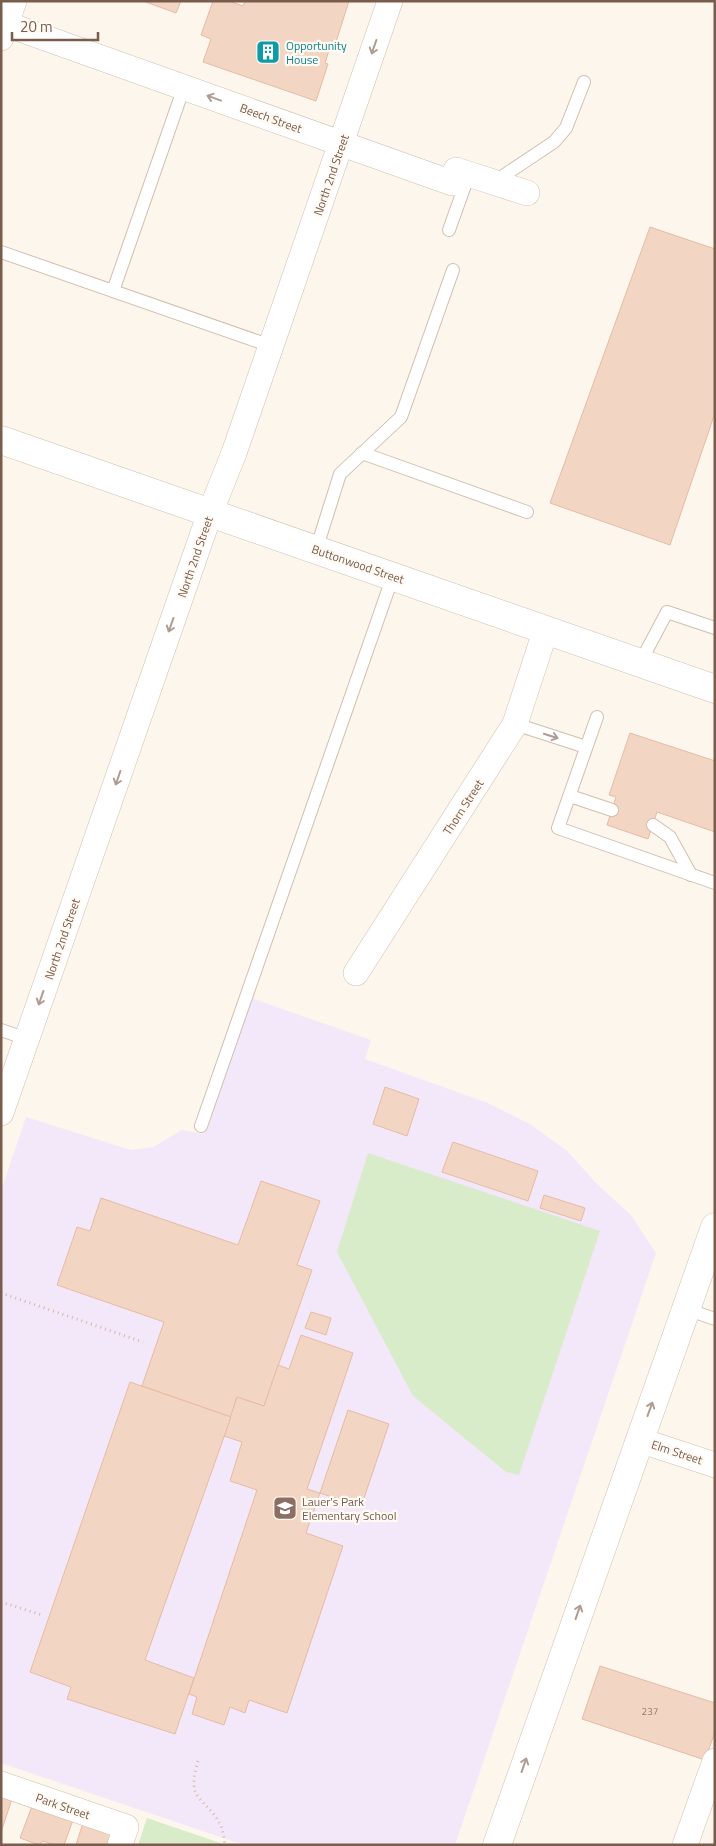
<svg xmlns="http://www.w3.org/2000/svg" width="716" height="1846" font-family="'Titillium Web',sans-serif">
<rect width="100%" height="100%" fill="#fdf6ec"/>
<path fill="#f3e8fa" d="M251,998L371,1040L365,1059L488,1103L530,1124L567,1151L597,1184L631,1215L656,1253L455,1845H244L1,1763V1191L26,1117L131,1150L153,1147L182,1130L202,1134Z"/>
<g fill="#d8ecc9">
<path d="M368,1153L600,1231L519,1475L506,1472L413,1396L337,1252Z"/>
<path d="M147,1818L226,1845H138Z"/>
</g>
<g fill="#f3d5c3" stroke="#e6bba3">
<path d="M143,1H181L176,13Z"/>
<path d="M213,1H229L243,6L245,1H349L336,42L332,41L325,63L328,64L316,101L203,62L211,39L201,35Z"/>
<path d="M650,227L715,249V413L670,545L550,503Z"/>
<path d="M630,733L715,761V832L657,812L648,839L607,825L616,797L609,795Z"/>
<path d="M385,1087L419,1099L407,1136L373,1124Z"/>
<path d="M453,1142L538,1171L528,1201L442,1172Z"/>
<path d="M261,1181L320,1201L297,1265L312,1270L264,1406L237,1397L231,1417L142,1386L164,1322L57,1285L77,1227L90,1231L101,1198L238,1245Z"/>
<path d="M544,1195L585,1208L581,1221L540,1208Z"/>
<path d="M311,1312L331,1318L326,1335L305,1328Z"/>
<path d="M301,1335L353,1353L307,1489L320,1493L306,1533L343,1546L287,1713L249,1700L245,1713L230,1707L224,1725L192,1714L197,1697L189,1694L257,1490L230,1481L242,1442L224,1436L237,1397L264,1406L278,1365L289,1369Z"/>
<path d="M130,1382L231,1417L145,1660L194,1678L175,1734L67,1699L71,1687L30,1672Z"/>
<path d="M348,1410L389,1424L361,1507L320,1493Z"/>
<path d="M600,1666L715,1703V1732L705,1760L582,1719Z"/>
<path d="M1,1795L12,1799L1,1832Z"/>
<path d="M32,1806L73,1820L64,1845H55L43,1841L39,1845L20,1838Z"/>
<path d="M83,1823L113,1834L109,1845H76Z"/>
</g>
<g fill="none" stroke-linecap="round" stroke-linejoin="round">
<g stroke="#d1beb0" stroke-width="14">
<g id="service">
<path d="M494,182L554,142L566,128L584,82"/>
<path d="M449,230L469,174"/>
<path d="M1,252L271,346"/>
<path d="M113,291L184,87"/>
<path d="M362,453L527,512"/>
<path d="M316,550L340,474L401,417L453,270"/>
<path d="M640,663L667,612L715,628"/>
<path d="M597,717L558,828L715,883"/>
<path d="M515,724L586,747"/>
<path d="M570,796L612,810"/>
<path d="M653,825L670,837L691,875"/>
<path d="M1,1030L27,1039"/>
<path d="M201,1126L393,576"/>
<path d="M686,1309L715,1319"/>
</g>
</g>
<g stroke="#d1beb0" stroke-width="26">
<g id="minor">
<path d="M6,24L452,183L456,170L527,193"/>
<path d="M1,38L14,1"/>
<path d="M356,973L515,724L546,629"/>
<path d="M1,1113L210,513L234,453L390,1"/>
<path d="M639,1440L715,1465"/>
<path d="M1,1784L126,1827L120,1845"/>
<path d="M685,1845L715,1761"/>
</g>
</g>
<g stroke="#d1beb0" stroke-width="29">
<g id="tertiary">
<path d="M1,440L715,689"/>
<path d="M497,1845L715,1227"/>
</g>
</g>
<g stroke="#d9b8a5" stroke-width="3" stroke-dasharray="1 4" stroke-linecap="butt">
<path d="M1,1293L143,1342"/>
<path d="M1,1602L42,1615"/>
<path d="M198,1761C185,1803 206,1796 221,1826C223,1831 224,1839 225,1845"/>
</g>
<use href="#service" stroke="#fff" stroke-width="12"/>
<use href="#minor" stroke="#fff" stroke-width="25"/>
<use href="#tertiary" stroke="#fff" stroke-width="28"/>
</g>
<defs><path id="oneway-shaft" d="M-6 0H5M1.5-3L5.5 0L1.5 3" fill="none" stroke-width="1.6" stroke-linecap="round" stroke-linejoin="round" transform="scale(1.25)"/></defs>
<g stroke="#af9d94">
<use href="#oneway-shaft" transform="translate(374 47) rotate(109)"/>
<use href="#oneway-shaft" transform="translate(214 98) rotate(-160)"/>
<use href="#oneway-shaft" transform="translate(171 625) rotate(109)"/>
<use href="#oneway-shaft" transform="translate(551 736) rotate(18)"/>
<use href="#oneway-shaft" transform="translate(118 778) rotate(109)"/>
<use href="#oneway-shaft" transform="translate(41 998) rotate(109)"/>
<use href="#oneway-shaft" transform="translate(650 1409) rotate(-70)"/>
<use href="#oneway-shaft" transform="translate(578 1612) rotate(-71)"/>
<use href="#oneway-shaft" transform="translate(524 1765) rotate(-71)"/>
</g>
<defs>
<g id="building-square" transform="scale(1.25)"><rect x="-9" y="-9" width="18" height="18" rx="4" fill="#0f9aa8" stroke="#fffaf3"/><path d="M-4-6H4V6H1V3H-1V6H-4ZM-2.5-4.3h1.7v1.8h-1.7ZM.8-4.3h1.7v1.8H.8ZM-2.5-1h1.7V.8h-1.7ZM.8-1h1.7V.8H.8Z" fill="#fff"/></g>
<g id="school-square" transform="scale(1.25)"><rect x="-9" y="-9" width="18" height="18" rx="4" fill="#8d6e63" stroke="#fffaf3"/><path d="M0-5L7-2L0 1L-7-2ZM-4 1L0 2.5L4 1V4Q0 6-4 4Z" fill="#fff"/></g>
</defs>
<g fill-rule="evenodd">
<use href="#building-square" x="268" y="52"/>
<use href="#school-square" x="285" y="1508"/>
</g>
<g text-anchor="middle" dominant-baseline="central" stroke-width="4.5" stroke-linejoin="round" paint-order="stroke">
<g font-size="10" fill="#987a6a">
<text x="650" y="1711">237</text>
</g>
<g font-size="12" fill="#0d838f" stroke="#fffaf3" text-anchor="start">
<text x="286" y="45">Opportunity<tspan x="286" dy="14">House</tspan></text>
</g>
<g font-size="12" fill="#7a5c4d" stroke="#fffaf3">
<text transform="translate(271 118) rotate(20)">Beech Street</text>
<text transform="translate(331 175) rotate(-71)">North 2nd Street</text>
<text transform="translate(195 557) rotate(-71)">North 2nd Street</text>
<text transform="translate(358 564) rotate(19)">Buttonwood Street</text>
<text transform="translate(463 807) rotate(-57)">Thorn Street</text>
<text transform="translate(62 939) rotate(-71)">North 2nd Street</text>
<text transform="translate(677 1452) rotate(18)">Elm Street</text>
<text transform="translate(63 1806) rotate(19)">Park Street</text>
</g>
<g font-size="12" fill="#785e54" stroke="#fffaf3" text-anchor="start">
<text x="302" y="1501">Lauer's Park<tspan x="302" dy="14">Elementary School</tspan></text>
</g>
</g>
<rect width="716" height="1846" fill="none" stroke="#7a5c4d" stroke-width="5"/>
<path d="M12 32v8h86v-8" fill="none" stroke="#7a5c4d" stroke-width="2.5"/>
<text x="20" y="32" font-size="15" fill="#7a5c4d" stroke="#fffaf3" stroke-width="4" paint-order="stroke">20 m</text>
</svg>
